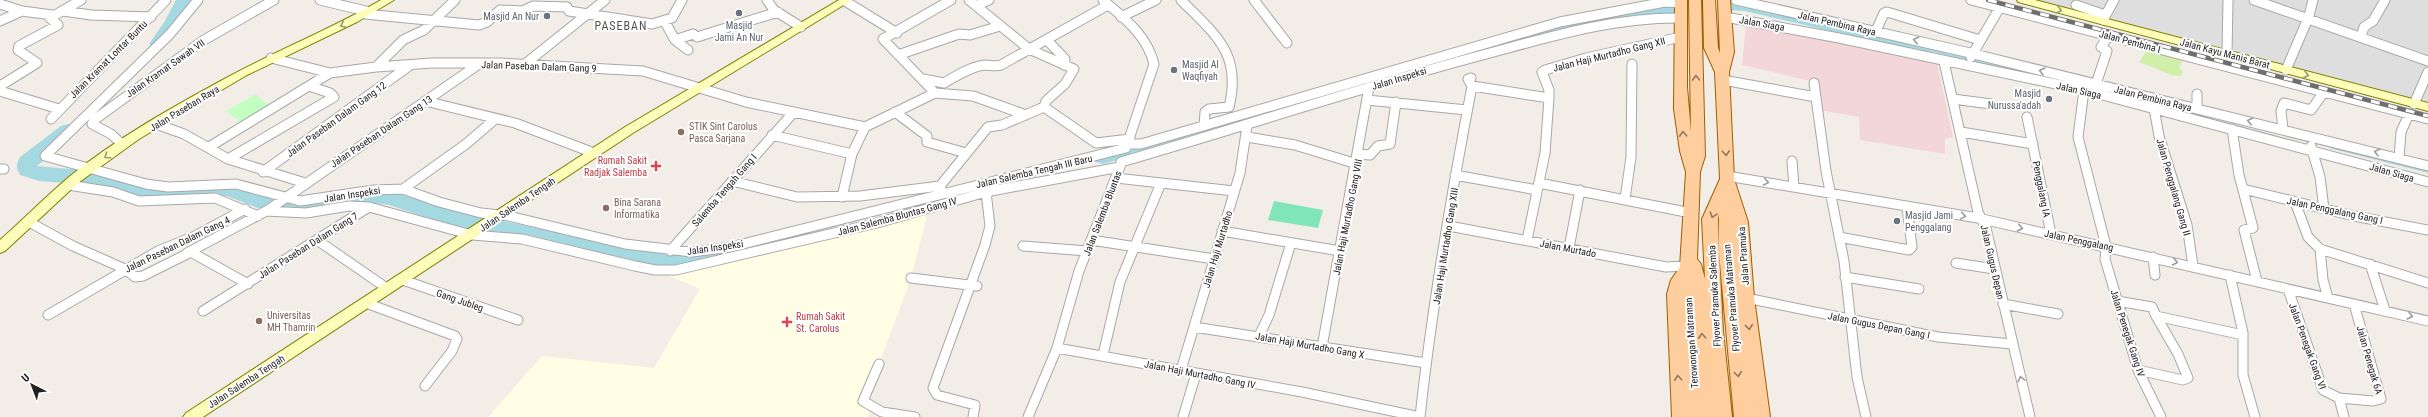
<svg xmlns="http://www.w3.org/2000/svg" width="2428" height="417" viewBox="0 0 2428 417" font-family="'Roboto Condensed',sans-serif">
	<style>
		.residential { fill: #dfdede }
		.commercial { fill: #f3d6d7 }
		.education { fill: #fffde3 }
		.grass { fill: #d1efaa }
		.park { fill: #c3fec3 }
		.pitch { fill: #80e6b7 }
		.lines { fill: none; stroke-linecap: round; stroke-linejoin: round }
		.stream { stroke: #a5d9e2; stroke-width: 3.5 }
		.river { fill: #a5d9e2; fill-rule: evenodd }
		.street-casing { stroke: #a8a8a8; stroke-width: 11 }
		.secondary-casing { stroke: #7c8000; stroke-width: 2 }
		.primary-casing { stroke: #9e5e00; stroke-width: 2 }
		.street { stroke: #fff; stroke-width: 9 }
		.secondary { fill: #fefcb9; fill-rule: evenodd }
		.primary { fill: #ffce9f; fill-rule: evenodd }
		.rail-casing { stroke: #6f6f6f; stroke-width: 4.5 }
		.rail { stroke: #fff; stroke-width: 3; stroke-dasharray: 9; stroke-linecap: butt }
		.oneway { stroke: #9b9975 }
		.oneway2 { stroke: #9b9b9b }
		.oneway3 { stroke: #907860 }
		.worship-dot { fill: #6b7280; stroke: #fff; stroke-width: 1.5 }
		.education-dot { fill: #8d6e63; stroke: #fff; stroke-width: 1.5 }
		.health-dot { fill: #e0444e; stroke: #fff; stroke-width: 1.5 }
		.labels { text-anchor: middle; stroke-width: 4; stroke-linejoin: round; paint-order: stroke }
		.worship-label { font-size: 10px; fill: #5b616d; stroke: #fff; text-anchor: end }
		.street-label { font-size: 10px; fill: #212121; stroke: #fff }
		.education-label { font-size: 10px; fill: #785e54; stroke: #fff; text-anchor: start }
		.health-label { font-size: 10px; fill: #be3a42; stroke: #fff; text-anchor: end }
		.quarter-label { font-size: 12px; letter-spacing: 1px; fill: #545454; stroke: #fff }
	</style>
	<rect width="100%" height="100%" fill="#f2eee7"/>
	<path class="residential" d="M2025,0h403v105z"/>
	<path class="commercial" d="M1746,25l106,18 85,20 16,74 -8,2v15l-85,-14 -1,-23 -40,-7 -4,-28 -73,-17z"/>
	<path class="education" d="M929,208l-18,70 -32,86 -16,37 8,6 -3,10h-380l54,-61 112,12 46,-79 -45,-19z"/>
	<path class="grass" d="M2150,47l26,7 6,7 -3,7 4,4 -2,4 -10,-1 -32,-13z"/>
	<path class="park" d="M256,94l12,12 -27,16 -15,-11z"/>
	<path class="pitch" d="M1274,201l49,9 -5,18 -50,-8z"/>
	<g class="lines">
		<path class="stream" d="M1924,48l136,32
			M2332,147l96,24"/>
		<path class="river" d="M176,0h18l-11,22 -19,26h-12l-3,-4 16,-23z
			M1735,1h10l179,42 6,1 3,4 -3,4 -6,1 -179,-42 -16,-1 -3,-4 3,-4z
			M1669,4l6,1 3,4 -3,4 -60,5 -146,39 -6,-1 -3,-4 3,-4 151,-40z
			M1274,106l7,2 3,4 -3,4 -178,48 -7,-2 -3,-5 3,-5z
			M68,124l7,2 3,4 -3,4 -38,32 67,6 48,13 77,-3 49,19 25,-1 64,-12 24,3 55,18 190,40 39,6 66,-16 8,3 3,5 -3,5 -74,19 -39,-6 -193,-42 -54,-18 -22,-3 -64,12 -27,1 -49,-19 -75,3 -48,-13 -65,-5 -19,-6c-4,-7 -4,-11 0,-18l41,-31z"/>
		<g class="street-casing">
			<path id="street" d="M198,0l-28,34 -125,122 101,28 22,3 68,-3 64,17 74,-11 29,-1 36,13 42,11 28,3 116,28 67,8 39,-5 395,-99
				M320,0l50,12
				M767,0l7,10 27,17
				M1103,0c21,18 44,35 51,64l-28,84
				M1181,0c35,35 61,54 48,107l-20,2 -4,3 -1,14
				M1254,0l33,43
				M1736,0l230,52 462,114
				M1971,0l457,119
				M2254,0l174,61
				M845,1l52,32
				M0,4l22,7 30,4
				M2076,5l29,10
				M976,6l13,-6
				M63,11l28,4 60,2
				M365,14l114,11 8,-3 13,-12 23,1 10,-5 34,1 2,4 83,13 20,-6 10,-18
				M1121,17l35,-17
				M1725,17l114,21 245,52 344,92
				M2103,20l11,-20
				M0,21l22,-10
				M665,22l10,18 13,10
				M1876,31l8,-18 3,-1 93,28
				M2361,37l3,-10 9,-6 12,-21
				M675,40l18,-6 4,3 81,-25
				M1047,40l18,19 -1,6
				M2227,54l1,-54
				M898,55l61,-21 11,1 30,-9
				M1971,57l29,-50
				M271,58l59,15
				M1944,62l34,150 8,16 44,189
				M525,64l80,-64
				M376,67l27,-27 21,-10 31,-30
				M2286,70l23,-54 4,-16
				M923,79l21,4c12,-7 28,-17 41,-18 6,0 10,2 16,0l107,-60
				M1723,80l93,17
				M1814,83l12,88 18,90 13,116 9,40
				M2096,84l11,-33 -6,-4 8,-12
				M0,86l37,-23 -19,-13 1,-4 39,-21 -8,-7 31,-18
				M1472,86l77,12 -4,55 -18,87
				M2084,90l-6,47 28,109 -1,13 33,111 23,47
				M0,91l59,18
				M935,93l38,3 53,19
				M2197,94v15
				M1549,98v-8l-7,-18 3,-2 41,-12 95,-21
				M1953,99l38,5
				M1367,100l100,10
				M425,101l90,22 79,30
				M2414,104l14,-32
				M1044,107l52,36 34,-4
				M2154,108l5,28 28,89 6,41
				M895,112l32,24v6l39,11
				M2027,117l24,117
				M51,119l115,-119
				M156,124l28,10 44,25 77,24
				M2232,129l7,46 14,53 -9,2 13,51
				M2283,129l-2,-18 3,-8 27,7 13,-18
				M1961,132l72,12
				M772,135l80,19
				M1247,137l48,8 62,19
				M1128,144h13l419,-122 105,-20 16,1
				M123,145l-12,-11 -19,-10 2,-4 110,-80 70,-40
				M2311,146l9,31 4,32
				M209,147l121,-74 46,-6 56,-4h68l143,8 103,31 119,25 70,-34 -52,-54 68,-39
				M1358,154l12,1 8,-9 12,-2 6,-42
				M2399,158l2,-26 8,-18
				M228,159l106,-62 -4,-4 -21,-7
				M1792,161l2,26
				M1121,162c118,-34 235,-73 354,-105 68,-18 135,-40 207,-39
				M0,169h4
				M263,172l146,-106
				M1455,175l82,15
				M1727,176l251,42 450,103
				M1116,178l118,13
				M732,181l65,16 63,-1 80,-10
				M1539,183l152,30
				M68,185l45,7 26,9 76,-3 43,18
				M403,189l63,-45 28,-24
				M2243,189l111,27 74,14
				M942,193l-2,-7 48,-59 14,-2 42,-18 2,-6 19,-17 9,-15 -45,-20 -60,-49
				M842,197l10,-43 13,-27
				M1625,199l6,-42 1,-93
				M2295,202l13,35 12,12 3,31 5,18
				M266,211l40,2 43,-7 20,1 103,28 50,4 113,27 20,4h21l201,-47 109,-31 134,-25
				M29,222l44,24 52,23 10,8 8,-1 48,-24 57,32
				M1449,226l217,41 21,-1
				M1222,231l118,20
				M1839,237l70,13 3,-3 -5,-40
				M317,240l71,49
				M1091,240l123,19
				M1023,246l64,5
				M1569,248l11,-58
				M2320,249l108,34
				M670,251l124,-139
				M187,253l81,-43 211,-146
				M2153,257l2,18
				M1956,263l38,6
				M2370,264l15,46
				M2230,275l13,58v42l12,42
				M1845,277l74,12
				M911,278l66,8
				M403,280l115,40
				M2288,289l35,101 16,8 5,19
				M1746,298l192,39 74,7
				M2117,301l35,6 4,9 87,19
				M366,303l89,33 2,3 -5,12 -27,35
				M2003,304l55,10
				M203,311l166,-104
				M48,315l110,-64 37,-15 50,-27
				M1194,327l232,36
				M1259,336l10,-21 22,-72
				M1322,347l47,-260
				M1057,348l245,44 118,25c12,-111 31,-221 52,-331l-4,-7 3,-1
				M1103,355l17,-73 41,-99
				M879,364l-16,37 19,11 33,5
				M1181,370l59,-197 7,-47
				M2138,370l45,10 5,-2 -10,-24 -22,-38
				M2339,398l34,3 8,-2 -27,-95
				M973,417l2,-12 -38,-10 -4,-7 52,-143 5,-19 -4,-34
				M1028,417l29,-69 22,-77 42,-107
				M1183,417l13,-43"/>
		</g>
		<g class="secondary-casing">
			<path id="secondary" d="M381,0h13l-37,22 -110,53 -108,64 -61,44 -73,68 -5,2v-13c23,-20 45,-43 69,-63 45,-37 97,-66 148,-94 53,-30 111,-52 164,-83z
				M839,0h13l-219,133 -430,284h-20l3,-4 439,-286z
				M2017,0h18l393,103v8l-410,-109z"/>
		</g>
		<g class="primary-casing">
			<path id="primary" d="M1675,0h12v87l4,45 -2,-132h12l4,156 -5,16 -3,87 4,5 4,15 -3,-60 18,-40 -5,-107 -11,-24 -1,-48h12l3,48 2,5 -2,-53h12l4,52 -5,20 5,107 14,43 6,76 16,119h-18l-3,-27 3,27h-18l-15,-165 4,78 9,87h-60l-5,-123 4,-14 9,-13 6,-95 -6,-21 -6,-42zM1719,214v38l-1,-33z"/>
		</g>
		<use href="#street" class="street"/>
		<use href="#secondary" class="secondary"/>
		<use href="#primary" class="primary"/>
		<g class="rail-casing">
			<path id="rail" d="M1988,0l440,116"/>
		</g>
		<use href="#rail" class="rail"/>
	</g>
	<defs><path id="oneway-chevron" d="M-2-3.5L2.5 0L-2 3.5" fill="none" stroke-width="1.6" stroke-linecap="round" stroke-linejoin="round"/></defs>
	<g class="oneway">
		<use href="#oneway-chevron" transform="translate(2059 10) rotate(15)"/>
		<use href="#oneway-chevron" transform="translate(343 25) rotate(156)"/>
		<use href="#oneway-chevron" transform="translate(2306 75) rotate(14)"/>
		<use href="#oneway-chevron" transform="translate(107 156) rotate(145)"/>
	</g>
	<g class="oneway2">
		<use href="#oneway-chevron" transform="translate(1916 40) rotate(-167)"/>
		<use href="#oneway-chevron" transform="translate(2042 71) rotate(-166)"/>
		<use href="#oneway-chevron" transform="translate(2250 121) rotate(-167)"/>
		<use href="#oneway-chevron" transform="translate(2377 152) rotate(-166)"/>
		<use href="#oneway-chevron" transform="translate(1766 182) rotate(10)"/>
		<use href="#oneway-chevron" transform="translate(1963 216) rotate(9)"/>
		<use href="#oneway-chevron" transform="translate(2020 228) rotate(12)"/>
		<use href="#oneway-chevron" transform="translate(2175 262) rotate(13)"/>
		<use href="#oneway-chevron" transform="translate(2410 316) rotate(14)"/>
		<use href="#oneway-chevron" transform="translate(2021 379) rotate(-104)"/>
	</g>
	<g class="oneway3">
		<use href="#oneway-chevron" transform="translate(1696 78) rotate(-91)"/>
		<use href="#oneway-chevron" transform="translate(1683 134) rotate(-93)"/>
		<use href="#oneway-chevron" transform="translate(1726 153) rotate(87)"/>
		<use href="#oneway-chevron" transform="translate(1713 215) rotate(108)"/>
		<use href="#oneway-chevron" transform="translate(1749 327) rotate(84)"/>
		<use href="#oneway-chevron" transform="translate(1702 336) rotate(-93)"/>
		<use href="#oneway-chevron" transform="translate(1738 374) rotate(83)"/>
		<use href="#oneway-chevron" transform="translate(1678 378) rotate(-94)"/>
	</g>
	<g class="worship-dot">
		<circle cx="739" cy="13" r="4"/>
		<circle cx="547" cy="16" r="4"/>
		<circle cx="1174" cy="70" r="4"/>
		<circle cx="2049" cy="99" r="4"/>
		<circle cx="1897" cy="221" r="4"/>
	</g>
	<g class="education-dot">
		<circle cx="681" cy="132" r="4"/>
		<circle cx="606" cy="208" r="4"/>
		<circle cx="259" cy="321" r="4"/>
	</g>
	<g class="health-dot">
		<path d="M654 160h4v4h4v4h-4v4h-4v-4h-4v-4h4z"/>
		<path d="M785 316h4v4h4v4h-4v4h-4v-4h-4v-4h4z"/>
	</g>
	<g class="labels">
		<g class="worship-label">
			<text x="539" y="20">Masjid An Nur</text>
			<text x="739" y="29" text-anchor="middle">Masjid<tspan x="739" dy="12">Jami An Nur</tspan></text>
			<text x="1182" y="68" text-anchor="start">Masjid Al<tspan x="1182" dy="12">Waqfiyah</tspan></text>
			<text x="2041" y="97">Masjid<tspan x="2041" dy="12">Nurussa'adah</tspan></text>
			<text x="1905" y="219" text-anchor="start">Masjid Jami<tspan x="1905" dy="12">Penggalang</tspan></text>
		</g>
		<g class="street-label">
			<text transform="translate(1762 23) rotate(10)" y="4">Jalan Siaga</text>
			<text transform="translate(1837 23) rotate(13)" y="4">Jalan Pembina Raya</text>
			<text transform="translate(2130 41) rotate(15)" y="4">Jalan Pembina I</text>
			<text transform="translate(2225 53) rotate(15)" y="4">Jalan Kayu Manis Barat</text>
			<text transform="translate(1609 54) rotate(-14)" y="4">Jalan Haji Murtadho Gang XII</text>
			<text transform="translate(108 59) rotate(-45)" y="4">Jalan Kramat Lontar Buntu</text>
			<text transform="translate(539 66) rotate(2)" y="4">Jalan Paseban Dalam Gang 9</text>
			<text transform="translate(165 68) rotate(-35)" y="4">Jalan Kramat Sawah VII</text>
			<text transform="translate(1399 78) rotate(-17)" y="4">Jalan Inspeksi</text>
			<text transform="translate(2079 90) rotate(13)" y="4">Jalan Siaga</text>
			<text transform="translate(2153 98) rotate(14)" y="4">Jalan Pembina Raya</text>
			<text transform="translate(184 108) rotate(-31)" y="4">Jalan Paseban Raya</text>
			<text transform="translate(336 119) rotate(-36)" y="4">Jalan Paseban Dalam Gang 12</text>
			<text transform="translate(381 131) rotate(-34)" y="4">Jalan Paseban Dalam Gang 13</text>
			<text transform="translate(1034 171) rotate(-13)" y="4">Jalan Salemba Tengah III Baru</text>
			<text transform="translate(2392 172) rotate(16)" y="4">Jalan Siaga</text>
			<text transform="translate(2174 187) rotate(74)" y="4">Jalan Penggalang Gang II</text>
			<text transform="translate(2042 189) rotate(79)" y="4">Penggalang IA</text>
			<text transform="translate(724 190) rotate(-49)" y="4">Salemba Tengah Gang I</text>
			<text transform="translate(352 194) rotate(-9)" y="4">Jalan Inspeksi</text>
			<text transform="translate(517 204) rotate(-34)" y="4">Jalan Salemba Tengah</text>
			<text transform="translate(2335 210) rotate(12)" y="4">Jalan Penggalang Gang I</text>
			<text transform="translate(1102 213) rotate(-69)" y="4">Jalan Salemba Bluntas</text>
			<text transform="translate(897 216) rotate(-15)" y="4">Jalan Salemba Bluntas Gang IV</text>
			<text transform="translate(1347 217) rotate(-79)" y="4">Jalan Haji Murtadho Gang VIII</text>
			<text transform="translate(2079 240) rotate(12)" y="4">Jalan Penggalang</text>
			<text transform="translate(177 244) rotate(-26)" y="4">Jalan Paseban Dalam Gang 4</text>
			<text transform="translate(308 245) rotate(-32)" y="4">Jalan Paseban Dalam Gang 7</text>
			<text transform="translate(1445 246) rotate(-81)" y="4">Jalan Haji Murtadho Gang XIII</text>
			<text transform="translate(715 247) rotate(-8)" y="4">Jalan Inspeksi</text>
			<text transform="translate(1568 248) rotate(11)" y="4">Jalan Murtado</text>
			<text transform="translate(1217 249) rotate(-73)" y="4">Jalan Haji Murtadho</text>
			<text transform="translate(1743 256) rotate(-94)" y="4">Jalan Pramuka</text>
			<text transform="translate(1993 262) rotate(77)" y="4">Jalan Gugus Depan</text>
			<text transform="translate(1714 296) rotate(-93)" y="4">Flyover Pramuka Salemba</text>
			<text transform="translate(1731 298) rotate(-95)" y="4">Flyover Pramuka Matraman</text>
			<text transform="translate(460 300) rotate(19)" y="4">Gang Jubleg</text>
			<text transform="translate(1879 325) rotate(11)" y="4">Jalan Gugus Depan Gang I</text>
			<text transform="translate(2128 333) rotate(72)" y="4">Jalan Penegak Gang IV</text>
			<text transform="translate(1691 343) rotate(-94)" y="4">Terowongan Matraman</text>
			<text transform="translate(1310 345) rotate(10)" y="4">Jalan Haji Murtadho Gang X</text>
			<text transform="translate(2308 346) rotate(70)" y="4">Jalan Penegak Gang VI</text>
			<text transform="translate(2370 360) rotate(74)" y="4">Jalan Penegak 6A</text>
			<text transform="translate(1200 374) rotate(11)" y="4">Jalan Haji Murtadho Gang IV</text>
			<text transform="translate(246 381) rotate(-33)" y="4">Jalan Salemba Tengah</text>
		</g>
		<g class="education-label">
			<text x="689" y="130">STIK Sint Carolus<tspan x="689" dy="12">Pasca Sarjana</tspan></text>
			<text x="614" y="206">Bina Sarana<tspan x="614" dy="12">Informatika</tspan></text>
			<text x="267" y="319">Universitas<tspan x="267" dy="12">MH Thamrin</tspan></text>
		</g>
		<g class="health-label">
			<text x="647" y="164">Rumah Sakit<tspan x="647" dy="12">Radjak Salemba</tspan></text>
			<text x="796" y="320" text-anchor="start">Rumah Sakit<tspan x="796" dy="12">St. Carolus</tspan></text>
		</g>
		<g class="quarter-label">
			<text x="621" y="30">PASEBAN</text>
		</g>
	</g>
	<g transform="translate(32 385) rotate(318)" stroke="#ffffff" stroke-width="3" paint-order="stroke">
	<path d="M0-3L7 15L0 10L-7 15Z" fill="#212121"/>
	<text y="-6" font-size="11" font-weight="bold" text-anchor="middle" fill="#212121">U</text>
	</g>
</svg>
